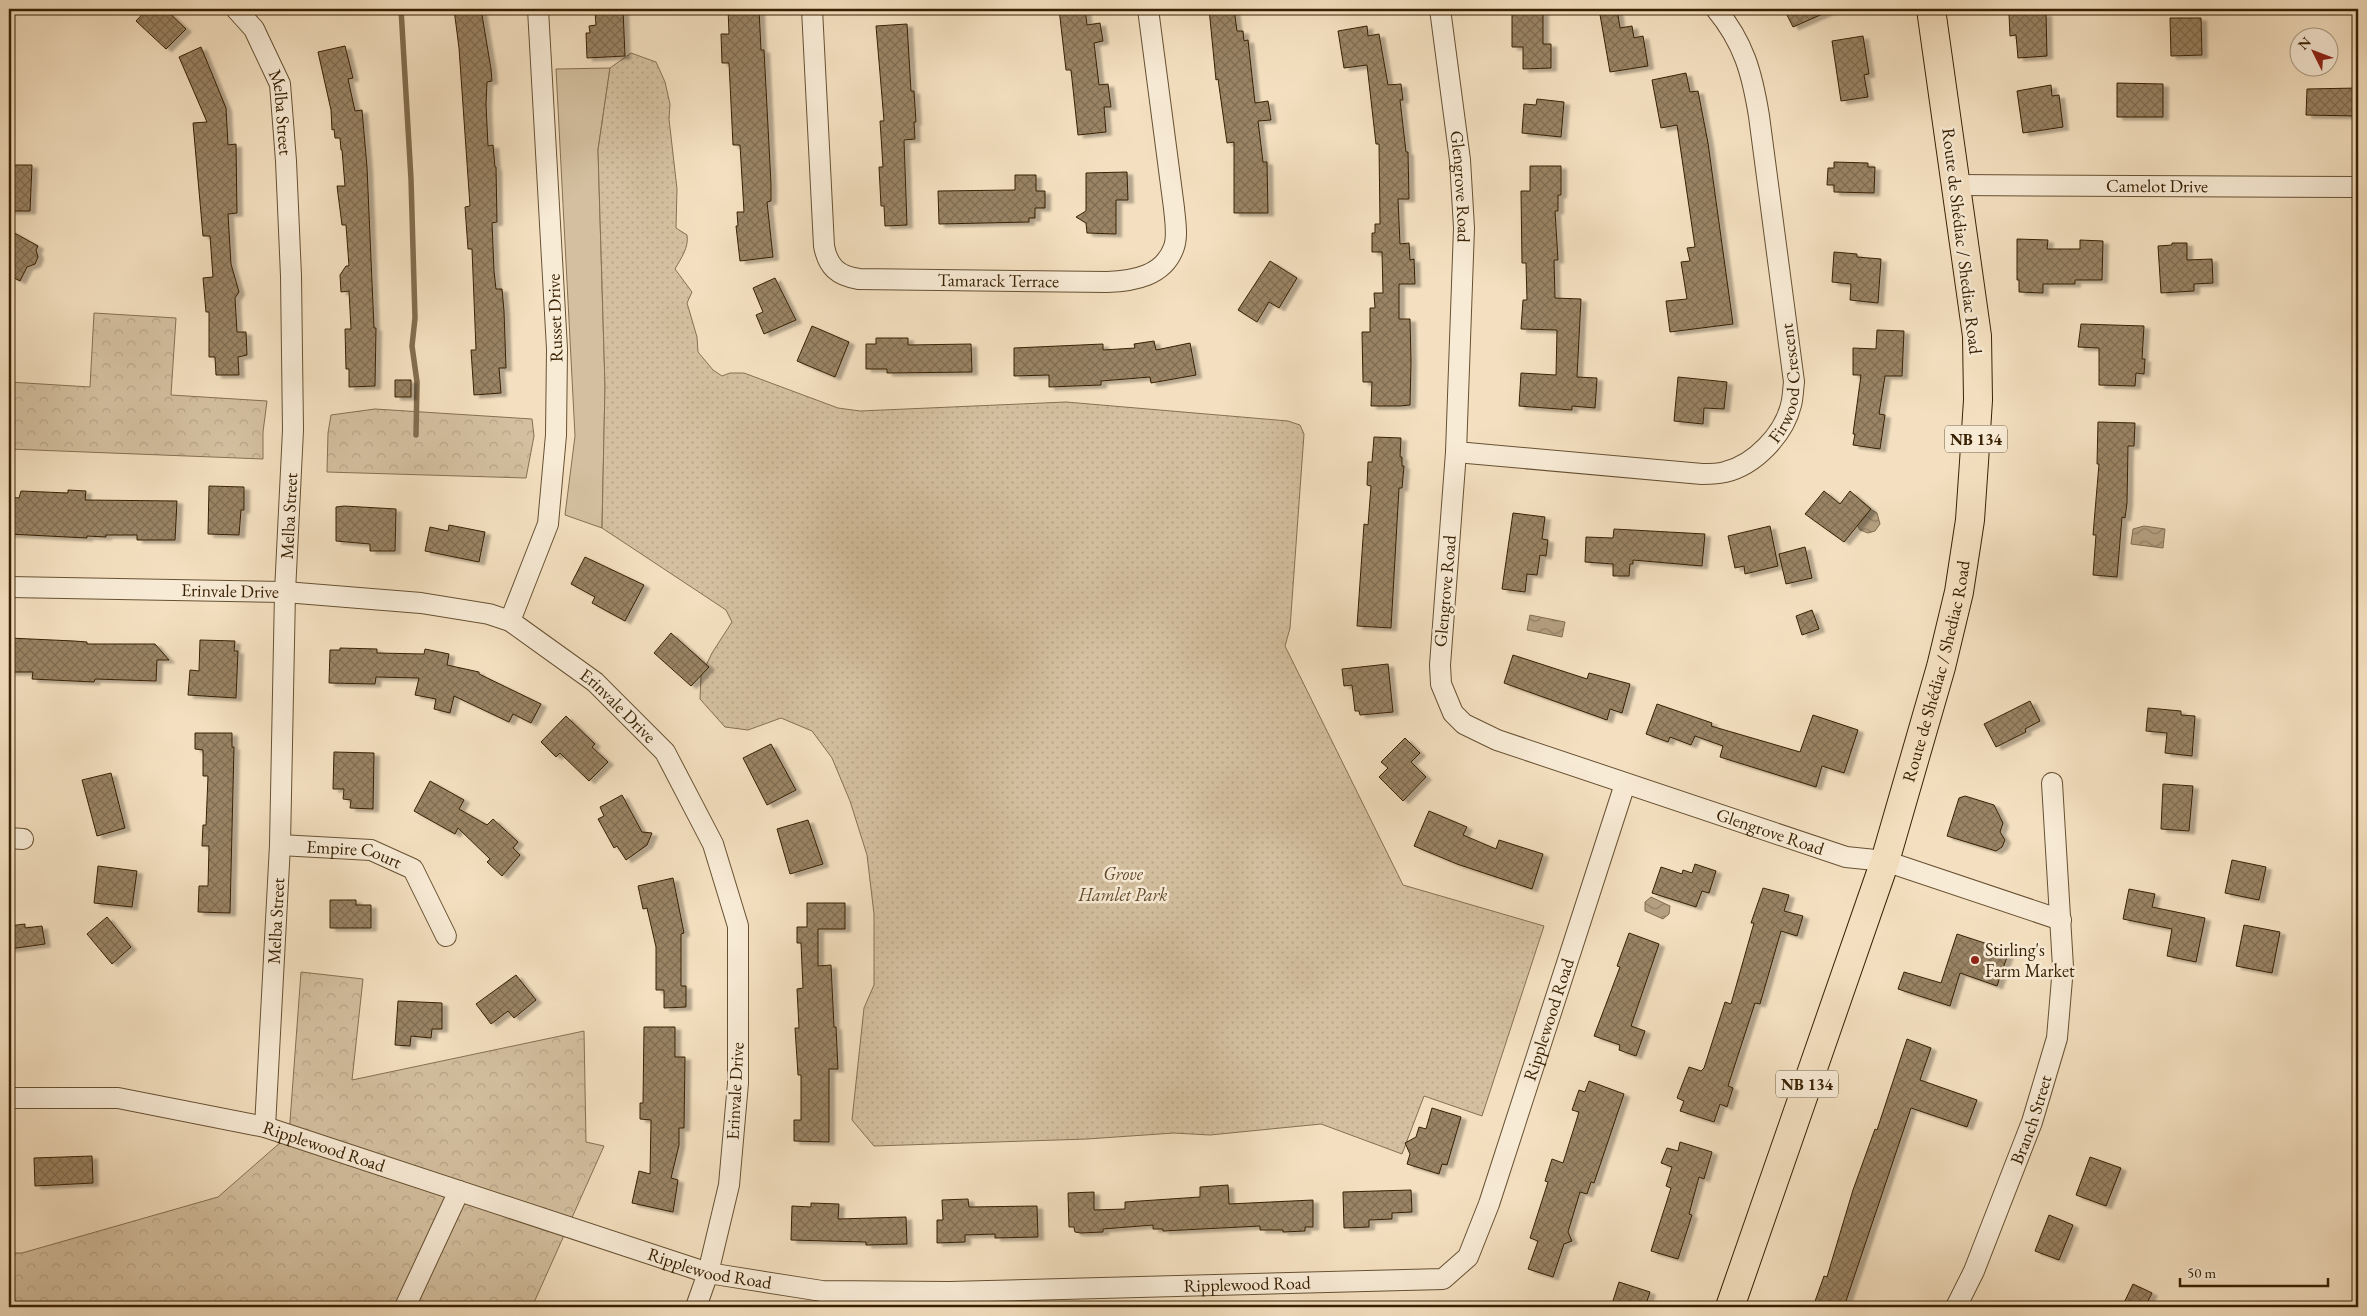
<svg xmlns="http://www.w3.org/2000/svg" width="2367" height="1316" viewBox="0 0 2367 1316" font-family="'EB Garamond',serif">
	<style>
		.grass { fill: #d4c0a0; stroke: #867052 }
		.forest { fill: url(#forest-crowns); stroke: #867052 }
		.park { fill: url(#park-dots); stroke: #867052 }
		.water { fill: url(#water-waves); stroke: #826d4e }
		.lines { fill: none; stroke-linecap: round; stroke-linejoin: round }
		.stream { stroke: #826d4e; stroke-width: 5.5 }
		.building { fill: url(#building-cross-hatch); stroke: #382103; filter: url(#shadow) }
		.minor-casing { stroke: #675132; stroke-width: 22 }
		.primary-casing { stroke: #382103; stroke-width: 30 }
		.minor { stroke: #f8ebd6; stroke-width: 20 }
		.primary { stroke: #f4e0c0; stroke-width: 28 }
		.poi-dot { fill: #8f2418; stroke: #f8ebd6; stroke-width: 2 }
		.labels { text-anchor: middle; stroke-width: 5; stroke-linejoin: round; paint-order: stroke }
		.shield { fill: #f8ebd6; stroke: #725e42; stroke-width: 1 }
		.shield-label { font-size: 16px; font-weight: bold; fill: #382103 }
		.street-label { font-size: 18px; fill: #382103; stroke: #f8ebd6 }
		.park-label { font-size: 18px; font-style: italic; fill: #5f492a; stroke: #f8ebd6 }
		.poi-label { font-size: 18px; fill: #382103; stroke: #f8ebd6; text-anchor: start }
	</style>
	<defs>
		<pattern id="forest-crowns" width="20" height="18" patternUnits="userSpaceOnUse" patternTransform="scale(1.25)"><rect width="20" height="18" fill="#d4c0a0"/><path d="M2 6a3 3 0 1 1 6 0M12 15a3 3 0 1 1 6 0" fill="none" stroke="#b7a588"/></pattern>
		<pattern id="park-dots" width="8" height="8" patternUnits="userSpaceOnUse" patternTransform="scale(1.25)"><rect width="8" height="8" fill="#d4c0a0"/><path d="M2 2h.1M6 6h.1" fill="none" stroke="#b7a588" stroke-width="1.8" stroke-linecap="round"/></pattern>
		<pattern id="water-waves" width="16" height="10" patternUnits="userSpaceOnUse" patternTransform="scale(1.25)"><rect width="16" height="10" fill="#b49f80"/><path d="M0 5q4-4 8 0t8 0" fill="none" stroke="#938167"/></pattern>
		<pattern id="building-cross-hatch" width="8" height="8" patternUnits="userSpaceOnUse" patternTransform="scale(1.25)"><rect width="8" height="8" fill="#9a8465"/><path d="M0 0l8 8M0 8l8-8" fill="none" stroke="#7f6c51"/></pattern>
		<filter id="shadow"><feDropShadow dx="5.5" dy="3" stdDeviation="1" flood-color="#0004"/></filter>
	</defs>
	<rect width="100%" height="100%" fill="#f4e0c0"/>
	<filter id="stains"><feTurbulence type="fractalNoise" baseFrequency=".004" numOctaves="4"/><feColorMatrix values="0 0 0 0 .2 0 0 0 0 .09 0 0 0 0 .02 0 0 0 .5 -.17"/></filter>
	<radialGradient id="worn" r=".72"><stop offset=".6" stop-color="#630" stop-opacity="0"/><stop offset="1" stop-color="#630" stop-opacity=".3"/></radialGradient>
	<path class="grass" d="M610,68l-12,82 7,236 -3,142 -37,-13 10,-79 -19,-367z"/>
	<path class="forest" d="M94,313l82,5 -5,77 96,6 -4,31v27l-254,-10v-67l81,5z
		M375,409l157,10 2,17 -8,42 -199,-6 1,-39 3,-18z
		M301,972l62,7 -11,101 232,-49 2,111 18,4 -72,161h-523v-54h13l196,-56 71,-62z"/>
	<path class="park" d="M631,53l25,9 9,20 5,22 -1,15 8,70 -1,39 11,7c2,13 -6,23 -12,34l17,23 -5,11 10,34 1,15 15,18 9,6 8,-3h14l94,35 22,3 206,-9 222,19 12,4 4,9 -14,194 -5,18 118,239 141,41 -62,190 -58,-20 -22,58 -81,-30 -111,11 -36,-2 -87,6 -213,7 -22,-26 12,-112 10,-23v-71l-7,-59 -17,-54 -18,-43 -20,-27 -31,-13 -33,12 -23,-3 -25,-28 1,-23 11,-23 20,-31 -6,-12 -124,-82 3,-142 -7,-236 12,-82z"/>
	<path class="water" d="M1870,509l7,4 3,11 -5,7 -7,2 -8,-3 -4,-7z
		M2144,526l21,3 -2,19 -32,-4 2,-15z
		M1530,615l35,7 -3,15 -35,-7z
		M1651,897l19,9 -1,8 -6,5 -18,-8v-9z"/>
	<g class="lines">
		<path class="stream" d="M401,9l10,170 4,139 -3,28 5,36 -1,53"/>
	</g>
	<path class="building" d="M147,9h18l21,20 -20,20 -30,-28z
		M454,9h27l10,60 1,12 -5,1 -1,22 2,42 5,-1 2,22h1l1,55 -5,1 2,48 2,18h6l2,22 2,57h-7l2,25 -27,2 -3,-45h5l-4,-101h-4l-3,-42 5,-1 -11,-158z
		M623,9l2,47 -38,2 -1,-25h4l-1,-7 7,-1 -1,-14z
		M728,9h31l2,41h3l7,134v17l-4,1 6,55 -33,4 -4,-35h2l-1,-14h7l-4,-67h-7l-4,-82h-7l-1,-29h8z
		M1059,9h26l2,16 13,-2 3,18 -9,2 5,42 9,-1 3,23h-7l2,25 -28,3 -7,-65h-5z
		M1209,9h25l3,22h6l1,10 4,-1 7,63 13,-2 3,19 -13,1 5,41h4l1,51h-34v-71l-7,1 -9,-64 -2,1z
		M1512,9h31v35h8v24l-28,1v-22h-11z
		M1599,9h18l3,19 12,-2 2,12 9,-2 5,30 -38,6z
		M1784,9h50l-41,18z
		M2033,12v2l13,-1 1,43 -29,2 -2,-23 -6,1 -1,-22z
		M2170,18h31l1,37 -31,1z
		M907,24l4,67h3l2,31h-2l1,17 -11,1 3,85 -22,1 -1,-20h-3l-2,-39h4l-3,-46h4l-8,-95z
		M1367,26l1,10 11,-2 9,51 13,-1 2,16h-3l6,52h2l1,47h-11l2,45 9,-1 1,17 4,-1 1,25h-16v35h11l1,43 -1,43 -10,1h-29l1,-24h-9l-1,-50h8v-24h5l-1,-15h9l-1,-41h-10v-19h3v-9h5l-1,-80h-3l-9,-79 -23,3 -6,-37z
		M1863,36l6,38 -5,1 4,22 -27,4 -9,-60z
		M345,46l8,32 -5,1 7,32 7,-1 5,57 7,161h2l-1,58 -26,1v-18h-3l-1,-40h6l-2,-38 -8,1 -1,-17 6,-9h3l-3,-41h-4l-5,-39h8l-3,-36h-1l-1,-12h-5l-1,-9 -2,1 -1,-20 -13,-58z
		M201,47l25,61 2,37 8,-1 1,69 -9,1 3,50 8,28 -4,6 2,34h9l1,23 -9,2 1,18h-23l-1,-18h-6v-45h-3l-3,-34 10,-1 -3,-41h-7l-10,-113 14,-1 -28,-65z
		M1686,73l4,19 8,-1 10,52 25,181 -63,8 -4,-31 21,-2 -6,-37 9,-1 -3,-13 8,-1 -18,-122 -16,3 -9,-48z
		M2117,83l46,1v33h-46z
		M2051,85l1,11 7,-1 4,32 -40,6 -6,-42z
		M2358,88v28l-52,-1 1,-26z
		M1537,99l27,3 -3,35 -39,-4 2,-29 12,1z
		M1834,162l34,1v4h7l-1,26 -40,-1v-7h-7l1,-17h6z
		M9,165h23l-2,46h-21z
		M1530,166h31v29h-3v16h-3l3,49h-4l1,38 26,1 -4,78 20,1 -2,30 -23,-2v4l-53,-4 2,-33 35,2 1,-45 -36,-1 2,-29h4l-1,-37h-4l-1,-72h9z
		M1127,172l1,28h-12v34l-29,-1 -1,-10 -10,-6 10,-6v-38z
		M1015,175h21v16h9v17h-10v10h-6v4l-90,2 -1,-33 77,-1z
		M9,230l29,16 -2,4 2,7 -3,7 -8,3 -7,14 -11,-6z
		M2017,239l31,1 -1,9h33v-9l23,1 -1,39h-27v4h-32v9l-24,-1v-12h-2z
		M2172,243h15v17l25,-1 1,24 -19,1v7l-33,2 -3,-47 14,-1z
		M1834,252l23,2v3l24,2 -3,44 -28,-3 1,-16 -19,-2z
		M1270,261l27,17 -18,30 -10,-6 -12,20 -19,-12z
		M775,278l21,42 -32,14 -8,-19 7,-3 -10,-24z
		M2081,324l63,2 -2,33h3l-1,15 -8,-1 -1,13 -36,-1v-37l-21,-1z
		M812,326l37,16 -14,35 -38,-16z
		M1877,330l27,1 -2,45h-17l-6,38 6,1 -5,34 -27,-4 2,-11h-2l8,-59h-8v-27l23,1z
		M876,338h32v7l63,-1 1,28 -85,1v-4h-21v-25h10z
		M1154,341l2,9 34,-7 6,32 -45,8 -1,-6 -49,4v4l-52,2v-12l-35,1v-28l89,-4v6l32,-2 -1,-4z
		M1678,377l49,5 -3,27 -20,-1 -1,16 -29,-3z
		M395,380h16v17h-16z
		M2098,422l37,1 -1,23h-6l-1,57 -2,15 -3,-1 -5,60 -24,-2 3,-40h-3l6,-71h-2z
		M1374,437l27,1 -1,19h2v9h2l-2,22h-3l-8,140 -34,-2 7,-102 4,1 3,-39 -4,-1 1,-23h4z
		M209,486l35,1v23h-3l-2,25 -31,-1z
		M68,490l18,1 -1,9 92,1 -2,39h-38v-5h-31v2l-19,-1v2l-78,-4v-37l10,1 2,-7 47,2z
		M1824,491l16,13 10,-13 21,18 -27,33 -39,-28z
		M344,506l52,3 -1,42h-25v-7l-34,-3v-34z
		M1513,513l32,4 -3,22 6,1 -2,16 -6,-1 -3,20 -10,-1 -2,18 -23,-3z
		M449,525l36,7 -6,30 -54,-11 5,-24 18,4z
		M1770,526l8,40 -33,8 -1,-8 -9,2 -7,-32z
		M1614,529l91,5 -3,32 -69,-6v4h-3l-1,12h-16v-12l-28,-2 1,-25 27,1z
		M1805,547l7,31 -26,6 -7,-30z
		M585,557l59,28 -19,36 -33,-18 3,-6 -24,-13z
		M1812,610l7,19 -17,6 -6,-19z
		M671,633l38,34 -18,19 -37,-33z
		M9,638l65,3 13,1v2h68l14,16h-12l-1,21 -61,-2 -1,3 -62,-3 1,-7h-24z
		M200,640l35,1 -1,10h4l-2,47 -48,-3 2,-25 9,1z
		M340,648l37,1v4l47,1 1,-5 24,5 -2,11 32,7v2l62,30 -10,19 -18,-9 -4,8 -55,-26 -4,17 -16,-4 2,-10 -21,-4 4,-17 -43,-1 -1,7 -46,-1 1,-33h10z
		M1513,655l74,24 2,-6 41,11 -8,29 -12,-4 -3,11 -103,-37z
		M1388,664l5,48 -33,3 -1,-4h-4l-3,-26 -8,1 -2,-17z
		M2030,701l10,20 -15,8 1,3 -30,15 -12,-23z
		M1657,704l55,19 -1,3 89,26 13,-37 45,15 -14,43 -22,-7 -6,21 -96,-30 3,-11 -28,-10 -4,9 -21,-8 -2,5 -22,-8z
		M2148,708l33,3v4l14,1 -3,40 -27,-3 2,-20 -21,-2z
		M566,716l29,28 -3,3 16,15 -19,19 -29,-28 -4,4 -15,-15z
		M195,733h37v14h2l-4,166 -32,-1 1,-26h9l1,-40h-7l1,-21h3l2,-49h-5v-26l-8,-1z
		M1405,738l15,15 -9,9 15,15 -23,24 -24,-24 9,-9 -7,-6z
		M771,744l25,46 -29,15 -24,-47z
		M334,752l40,1 -1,56 -23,-1 1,-8 -8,-1 1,-10h-11z
		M111,773l14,55 -28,8 -15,-56z
		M430,781l34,19 -5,9 28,16 6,-6 25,23 -5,6 7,7 -18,21 -15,-14 3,-3 -32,-31 -3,6 -41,-23z
		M2163,784l30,2 -4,45 -28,-2z
		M622,795l20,37 10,1 -5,12 -21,15 -9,-14 -3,2 -16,-29 6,-3 -4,-9z
		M1965,796l29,9 9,18 -3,9 5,8 -3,7 -6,4 -49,-15 12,-38z
		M1429,811l38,16 -4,8 33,14 3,-9 44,14 -11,35 -75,-25 -43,-18z
		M808,820l15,44 -33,10 -13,-45z
		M2232,860l34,7 -7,33 -34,-7z
		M1695,864l21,7 -7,22 -7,-2 -6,16 -44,-14 9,-26 21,7 1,-4 9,3z
		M98,866l39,5 -5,36 -38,-4z
		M673,878l11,55 -3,1v52h5v21l-22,1v-18h-8v-43l-9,-39 -4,1 -5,-23z
		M1763,888l26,7 -5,16 19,5 -6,20 -16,-5 -21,73 -5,-1 -27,83 5,2 -6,19 -7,-3 -6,18 -34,-11 4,-10 -7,-3 12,-31 12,4 3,-3 21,-66 6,2 23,-81h-3z
		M2129,889l26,5 -3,13 53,11 -9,44 -29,-6 5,-27 -49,-10z
		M330,900h26v5h15v23h-41z
		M807,903h38v26h-27v37l13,-1 3,62h2l2,42h-9v73l-35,-1v-21h7v-45h-3l-3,-47h4l-2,-39 6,-1 -2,-45h-4v-16h10z
		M107,917l24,30 -19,17 -25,-30z
		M25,924v4l17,-2 3,18 -36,5v-23z
		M2244,925l36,7 -8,41 -36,-7z
		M1629,933l30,11 -28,82 14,5 -9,25 -17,-6 1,-5 -26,-9 26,-69 -3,-1z
		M1957,934l52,17 -12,35 -37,-13 -10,33 -52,-17 6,-17 37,11z
		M516,975l20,25 -22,18 -6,-7 -17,13 -15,-20z
		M398,1001l44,2v26h-10l-1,9 -20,-2 -1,10 -15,-1z
		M644,1027h31v30h10l-1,71h-5v17l-8,33 7,2 -5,32 -41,-9 7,-32 11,3 1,-54 -11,-1v-16h3z
		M1907,1039l24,9 -11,32 57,20 -10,27 -56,-19 -67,199h-31l11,-31 3,1 26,-87 22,-61 2,1z
		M1589,1081l35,13 -30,89 -3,-1 -4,12 -7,-2 -12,40 4,9 -8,3 -11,33 -25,-8 10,-28 -8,-3 18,-56 -3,-1 7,-22 11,4 16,-51 -7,-2 7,-20 6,2z
		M1432,1108l29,9 -14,48 -5,-1 -3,10 -32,-10 3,-10 -5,-11 11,-6 3,-10 7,2z
		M1680,1142l32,10 -8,27 -5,-2 -10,37 3,1 -14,44 -27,-8 20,-63 -5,-2 6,-19 -11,-4 6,-15 11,3z
		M92,1156l1,27 -58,3 -1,-28z
		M2090,1157l31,11 -15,38 -30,-11z
		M1228,1185l1,19 84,-4v27h-8v4l-22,1v-2h-23v-4l-97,5v-2h-10v-4l-50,4v3l-22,1 -6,-1 -1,-5h-5l-1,-34 26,-1v18l31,-1v-7l75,-5v-10z
		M1411,1190l1,22 -20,1v6l-23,1v7l-25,1 -1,-36z
		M968,1199l1,8 68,-1 1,31 -43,1v-4l-30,1v7l-28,1v-23h6l-1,-20z
		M811,1203l28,1 -1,15 68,-2 1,27 -41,1v-3l-75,-2 1,-34 19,1z
		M2049,1215l24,10 -14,35 -24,-9z
		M1619,1282l31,10 -5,15h-34z
		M2133,1284l19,9 -7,14h-23z"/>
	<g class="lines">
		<g class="minor-casing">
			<g id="minor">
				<path id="s1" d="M236,9l18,20 26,55 6,77 5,115 2,154 -8,162 -5,253 -15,282"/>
				<path id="s2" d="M812,9l12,237c4,21 14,30 35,33l248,3c27,-1 57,-6 67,-35 4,-12 1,-27 0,-39l-26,-199"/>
				<path id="s3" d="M1440,9l20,151 4,68 -8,224 -16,213 1,19 12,29 11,11 33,16 349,117 39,4 176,59"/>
				<path id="s4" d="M1956,185l402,2"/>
				<path id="s5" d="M1456,452l246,22c8,0 16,0 23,-2 30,-7 59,-38 66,-67 2,-7 2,-16 3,-23l-35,-266c-7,-43 -15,-73 -43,-107"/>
				<path id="s6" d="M9,587l276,5 136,11 68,11 21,7 85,61 70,70 48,92 25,82v157l-9,102 -21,88 -12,34"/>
				<path d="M510,621l38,-97 8,-89 1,-86 -19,-340"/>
				<path d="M9,838l14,1"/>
				<path id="s7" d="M280,845l91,5 42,19 33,67"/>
				<path id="s8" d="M9,1098h109l147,29 443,146 114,18 127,1 494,-13 25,-22 21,-53 136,-420"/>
				<path d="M405,1307l54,-116"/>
				<path id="s9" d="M1956,1307l18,-36 58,-149 25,-84 6,-71 -11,-184"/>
			</g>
		</g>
		<g class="primary-casing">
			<g id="primary">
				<path id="s10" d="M1730,1307l155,-446 56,-194 18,-75 11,-72 4,-58 4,-62 -1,-64 -46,-327"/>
			</g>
		</g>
		<use href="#minor" class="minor"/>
		<use href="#primary" class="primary"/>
	</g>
	<circle class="poi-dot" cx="1975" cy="960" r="5"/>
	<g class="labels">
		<g class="shield">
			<rect x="1945" y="425.5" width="62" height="27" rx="4"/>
			<rect x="1776" y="1070.5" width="62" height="27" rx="4"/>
		</g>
		<g class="shield-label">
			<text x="1976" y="445">NB 134</text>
			<text x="1807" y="1090">NB 134</text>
		</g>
		<g class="street-label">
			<text dy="6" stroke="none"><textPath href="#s1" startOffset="116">Melba Street</textPath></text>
			<text dy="6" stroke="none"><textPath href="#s4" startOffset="201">Camelot Drive</textPath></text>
			<text dy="6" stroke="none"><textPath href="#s3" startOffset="179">Glengrove Road</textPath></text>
			<text transform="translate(1962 241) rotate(83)" y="6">Route de Shédiac / Shediac Road</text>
			<text dy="6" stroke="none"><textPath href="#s2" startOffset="429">Tamarack Terrace</textPath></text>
			<text transform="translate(555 318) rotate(-92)" y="6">Russet Drive</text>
			<text dy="6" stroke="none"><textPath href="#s5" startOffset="389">Firwood Crescent</textPath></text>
			<text transform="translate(289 516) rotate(-87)" y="6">Melba Street</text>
			<text dy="6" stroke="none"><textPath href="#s6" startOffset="221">Erinvale Drive</textPath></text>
			<text transform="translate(1445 591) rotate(-85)" y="6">Glengrove Road</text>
			<text dy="6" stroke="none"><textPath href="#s10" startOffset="669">Route de Shédiac / Shediac Road</textPath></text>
			<text dy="6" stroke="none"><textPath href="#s6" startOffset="641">Erinvale Drive</textPath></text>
			<text dy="6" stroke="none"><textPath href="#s3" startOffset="1049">Glengrove Road</textPath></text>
			<text dy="6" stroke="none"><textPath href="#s7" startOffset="75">Empire Court</textPath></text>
			<text transform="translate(276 921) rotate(-87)" y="6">Melba Street</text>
			<text dy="6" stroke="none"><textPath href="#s8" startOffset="1746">Ripplewood Road</textPath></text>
			<text transform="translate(735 1091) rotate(-87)" y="6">Erinvale Drive</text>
			<text dy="6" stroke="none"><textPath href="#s9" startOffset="202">Branch Street</textPath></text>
			<text dy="6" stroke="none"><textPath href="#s8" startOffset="321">Ripplewood Road</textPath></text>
			<text dy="6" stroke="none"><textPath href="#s8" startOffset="726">Ripplewood Road</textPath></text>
			<text dy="6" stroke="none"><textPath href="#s8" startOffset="1266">Ripplewood Road</textPath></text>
		</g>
		<g class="park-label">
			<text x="1123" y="880">Grove<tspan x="1123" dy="21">Hamlet Park</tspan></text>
		</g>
		<g class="poi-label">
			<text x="1985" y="956">Stirling's<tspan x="1985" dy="21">Farm Market</tspan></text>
		</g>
	</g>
	<rect width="2367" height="1316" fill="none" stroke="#f4e0c0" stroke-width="30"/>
	<rect x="10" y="10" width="2347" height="1296" fill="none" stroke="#382103" stroke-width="2.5"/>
	<rect x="15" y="15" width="2337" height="1286" fill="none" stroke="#382103"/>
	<g transform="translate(2314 52) rotate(312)"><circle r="24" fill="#f8ebd6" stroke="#ab9a82"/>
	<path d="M0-4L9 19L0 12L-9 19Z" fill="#8f2418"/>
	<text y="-8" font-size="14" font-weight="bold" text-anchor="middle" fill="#382103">N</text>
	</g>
	<path d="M2180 1278v8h148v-8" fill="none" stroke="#382103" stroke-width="2.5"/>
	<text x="2187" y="1278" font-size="15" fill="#382103" stroke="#f8ebd6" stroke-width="4" paint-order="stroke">50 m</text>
	<rect width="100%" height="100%" filter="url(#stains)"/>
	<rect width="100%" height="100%" fill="url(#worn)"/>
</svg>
